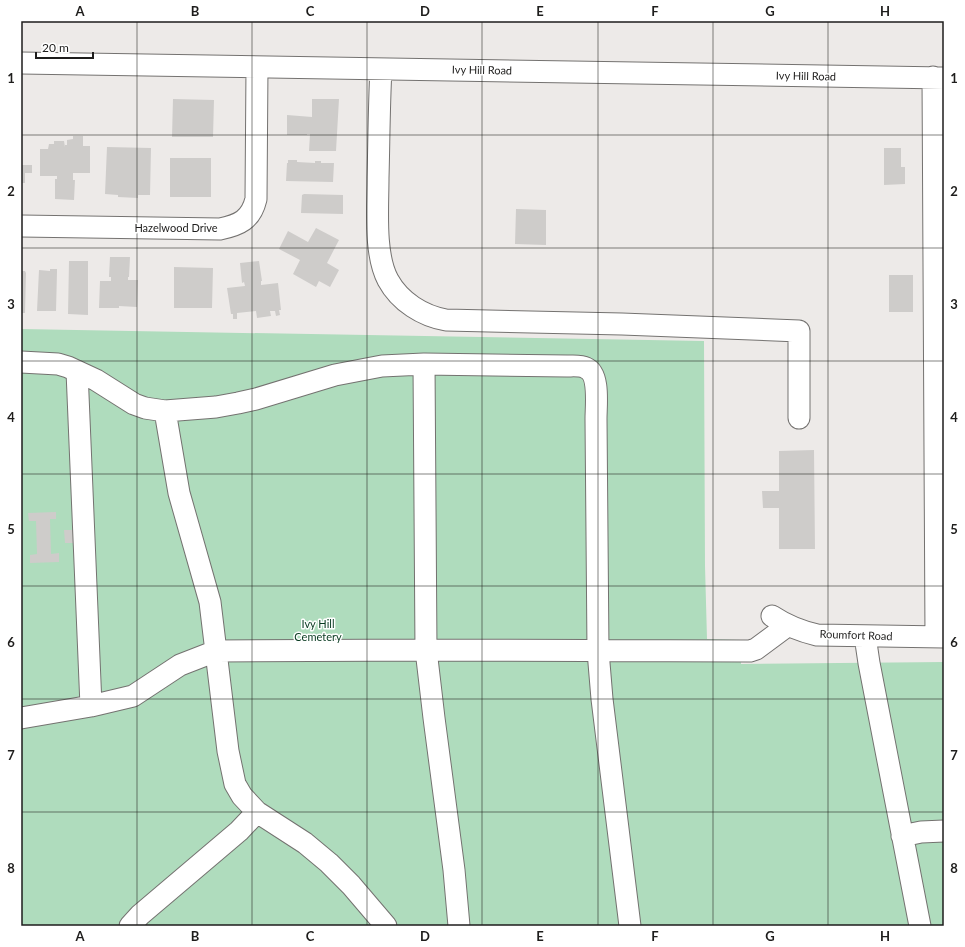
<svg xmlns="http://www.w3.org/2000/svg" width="965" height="947" viewBox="0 0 965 947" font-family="Lato,sans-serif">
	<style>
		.green { fill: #afdcbd }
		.building { fill: #ceccca }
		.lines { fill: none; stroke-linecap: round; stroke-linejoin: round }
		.minor-casing { stroke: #747270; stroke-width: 23 }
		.minor { stroke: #fff; stroke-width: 21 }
		.grid { fill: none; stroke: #1e1d1c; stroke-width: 1; stroke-opacity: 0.55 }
		.labels { text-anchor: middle; stroke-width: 3; stroke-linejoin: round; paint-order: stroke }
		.street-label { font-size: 11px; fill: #1e1d1c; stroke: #fff }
		.park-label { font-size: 11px; fill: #07391f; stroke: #fff }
		.neatline { fill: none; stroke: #1e1d1c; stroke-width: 1.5 }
		.grid-label { font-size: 13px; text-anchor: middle; font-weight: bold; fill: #1e1d1c }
	</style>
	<rect width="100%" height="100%" fill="#edeae8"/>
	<path class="green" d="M21,329l683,12 1,225 2,73 33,1 1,24 203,-2v264h-923z"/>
	<path class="building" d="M173,99l41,1 -1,37h-41z
		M312,99h27l-3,52h-27l1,-17h-3v1h-20v-20l25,2z
		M73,136h10v10h7v27h-17v7h2l-1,20 -19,-1v-20h2v-3h-17v-27h8l1,-5h5v-3h10l1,6v-2h2v-5l6,-1z
		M107,147l44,1 -1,47h-12v3l-20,-1v-2l-13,-1z
		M884,148h17v19h4v17l-21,1z
		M170,158h41v39h-41z
		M288,160h9v2l18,1v-2h6v2h13l-1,19 -47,-1 1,-18h1z
		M21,165h11v8h-7v10h-4z
		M304,194l39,1v19l-42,-1 1,-18z
		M516,209l30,1v35l-31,-1z
		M316,228l23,12 -12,23 12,7 -9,17 -11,-6 -3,6 -23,-13 7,-14 -21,-11 9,-18 20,11z
		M110,257h20l-1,20h-1v3h10l-1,27 -18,-1v2h-20l1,-27h11v-4h-2z
		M69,261h19v54l-20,-1z
		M259,261l3,20h-1v4l17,-2 3,27h-2l1,5 -4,1 -1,-5h-5l1,5 -14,2 -1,-7 -19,2v6h-4v-5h-2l-4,-26 18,-2 -1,-4 -2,1 -2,-20z
		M174,267l39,1 -1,40h-38z
		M50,269h7v3l-1,39h-19l2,-41 11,1z
		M21,271h4l1,2 -1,40h-4z
		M889,275h24v37h-24z
		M814,450l1,99h-36v-41h-16l-1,-17h17v-40z
		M56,512v7h-6l1,35 8,-1v9l-29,1v-8l7,-1 -1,-33h-7l-1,-8z
		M64,530h13v13h-12z"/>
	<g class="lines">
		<g class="minor-casing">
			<path id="minor" d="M21,63l923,15
				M381,69c-2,36 -2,73 -3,109 0,30 -4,76 10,102 12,22 35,36 58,40l176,4 177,7v87
				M933,77l3,560
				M21,226l199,3c19,-4 31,-9 36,-30l1,-132
				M21,362l37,2 10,3 28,13 38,24 11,4 20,3 51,-4 22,-4 18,-4 79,-24 47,-9 42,-2 143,2c6,0 13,-1 19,2 14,6 10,37 10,51l2,232 4,48 28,227
				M424,364l2,286 8,68 20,152 5,56
				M77,371l14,335
				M165,411l14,82 31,109 18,149 7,33 7,12 15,16 48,31 24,20 22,22 35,41
				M772,616c15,10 28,15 45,19l127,2
				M865,636l4,27 51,263
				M21,718l70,-12 42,-10 47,-31 36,-14 210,-1 324,1 6,-2 31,-23
				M902,836l19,-4 23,-1
				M130,926l10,-11 99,-84 18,-19"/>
		</g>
		<use href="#minor" class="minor"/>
	</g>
	<path class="grid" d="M137,21v905M252,21v905M367,21v905M482,21v905M598,21v905M713,21v905M828,21v905M21,135h923M21,248h923M21,361h923M21,474h923M21,586h923M21,699h923M21,812h923"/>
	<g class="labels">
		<g class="street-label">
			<text transform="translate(482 70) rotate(1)" y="4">Ivy Hill Road</text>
			<text transform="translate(806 76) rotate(1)" y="4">Ivy Hill Road</text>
			<text x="176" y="232">Hazelwood Drive</text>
			<text transform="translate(856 635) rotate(2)" y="4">Roumfort Road</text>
		</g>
		<g class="park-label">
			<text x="318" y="628">Ivy Hill<tspan x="318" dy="13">Cemetery</tspan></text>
		</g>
	</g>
	<rect width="965" height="947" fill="none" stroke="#ffffff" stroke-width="44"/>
	<path d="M36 52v6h57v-6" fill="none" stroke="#1e1d1c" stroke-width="2"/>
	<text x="42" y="52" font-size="12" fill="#1e1d1c" stroke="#ffffff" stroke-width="3" paint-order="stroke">20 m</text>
	<rect x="22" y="22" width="921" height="903" class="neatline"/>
	<g class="grid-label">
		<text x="80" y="16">A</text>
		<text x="195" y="16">B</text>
		<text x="310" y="16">C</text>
		<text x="425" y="16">D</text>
		<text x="540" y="16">E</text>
		<text x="655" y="16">F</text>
		<text x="770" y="16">G</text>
		<text x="885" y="16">H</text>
		<text x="11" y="83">1</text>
		<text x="954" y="83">1</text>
		<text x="11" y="196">2</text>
		<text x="954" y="196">2</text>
		<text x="11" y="309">3</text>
		<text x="954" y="309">3</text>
		<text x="11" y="422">4</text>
		<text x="954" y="422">4</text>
		<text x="11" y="534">5</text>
		<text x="954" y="534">5</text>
		<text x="11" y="647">6</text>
		<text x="954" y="647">6</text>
		<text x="11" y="760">7</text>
		<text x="954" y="760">7</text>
		<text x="11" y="873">8</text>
		<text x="954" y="873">8</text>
		<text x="80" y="941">A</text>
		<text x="195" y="941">B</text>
		<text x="310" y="941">C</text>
		<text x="425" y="941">D</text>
		<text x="540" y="941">E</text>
		<text x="655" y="941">F</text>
		<text x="770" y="941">G</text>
		<text x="885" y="941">H</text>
	</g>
</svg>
